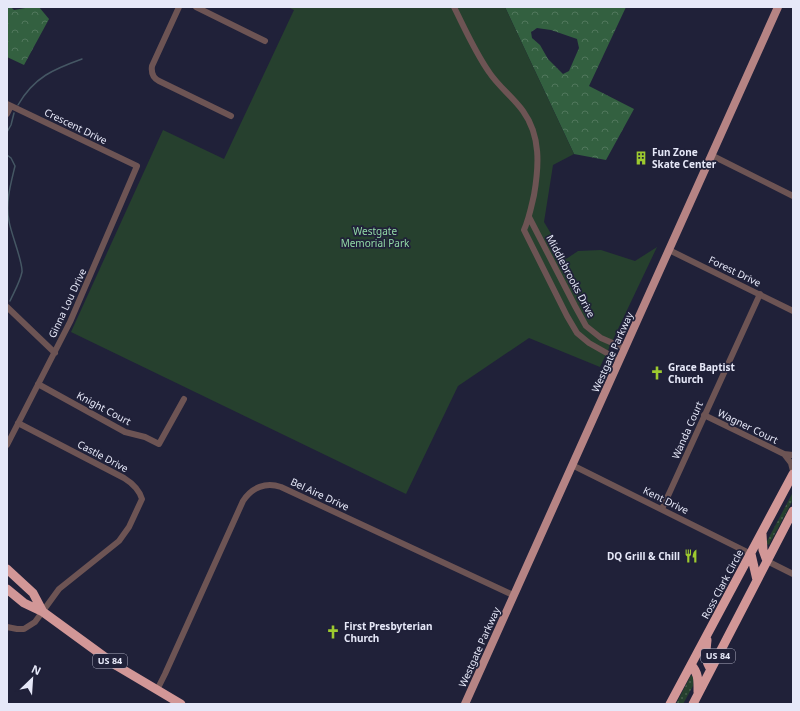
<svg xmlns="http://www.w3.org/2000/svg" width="800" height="711" viewBox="0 0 800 711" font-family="'Noto Sans',sans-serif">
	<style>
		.grass { fill: url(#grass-dots) }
		.forest { fill: url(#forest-crowns); fill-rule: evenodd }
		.park { fill: #26402e }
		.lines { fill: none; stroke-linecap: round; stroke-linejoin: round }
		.stream { stroke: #455764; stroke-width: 1.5 }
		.minor { stroke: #6d5454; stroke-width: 6 }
		.major { stroke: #b68484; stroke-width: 8 }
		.highway { stroke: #d29797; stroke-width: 9 }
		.labels { text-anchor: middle; stroke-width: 3.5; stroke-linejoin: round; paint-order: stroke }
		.shield { fill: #202139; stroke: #abacbf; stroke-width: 1 }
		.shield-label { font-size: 9px; font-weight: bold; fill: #e6e8f8 }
		.street-label { font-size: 10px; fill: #e6e8f8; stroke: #202139 }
		.poi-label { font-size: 10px; font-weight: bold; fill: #e6e8f8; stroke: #202139; text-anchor: start }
		.park-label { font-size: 10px; fill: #92d9a6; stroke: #202139 }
	</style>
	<defs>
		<pattern id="grass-dots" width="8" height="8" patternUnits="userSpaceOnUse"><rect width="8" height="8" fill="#26402e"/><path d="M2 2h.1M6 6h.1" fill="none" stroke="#465c4d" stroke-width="1.8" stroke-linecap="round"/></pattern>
		<pattern id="forest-crowns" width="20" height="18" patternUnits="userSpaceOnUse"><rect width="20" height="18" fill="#336040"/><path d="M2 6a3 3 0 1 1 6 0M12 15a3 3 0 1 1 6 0" fill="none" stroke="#51775c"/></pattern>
	</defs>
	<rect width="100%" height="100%" fill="#202139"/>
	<path class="grass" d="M793,492v8l-23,43 -1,2 -3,-2z
		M691,675l3,3 -1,8 -10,18h-7z"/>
	<path class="forest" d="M7,7h4l3,3 17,-3h8l10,12 -25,46 -17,-8z
		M505,7h121l-37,79 45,23 -28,51 -32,-6zM537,28l14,2 26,9 2,9 -10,23 -6,3 -15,-15 -8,-14 -8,-7 -1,-6z"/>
	<path class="park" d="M288,7h217l69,147 -21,11 -9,57 22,37 12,-8 23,-1 34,11 22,-14 -57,120 -71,-29 -71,48 -52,108 -335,-162 92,-202 61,29 70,-149z"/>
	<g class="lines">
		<path class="stream" d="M18,105c16,-28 36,-36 64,-46
			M7,132l4,-7 3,-12
			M7,155l4,3 4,8c-4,17 -10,37 -6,55 2,13 14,41 13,51 -2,10 -8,20 -12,29"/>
		<path class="minor" d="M179,7l-27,59c-1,7 1,12 7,15l72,35
			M196,7l69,34
			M454,7c11,22 21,45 35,65 9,14 24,25 34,39 18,25 16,55 11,84 -3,13 -5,24 -10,35l43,86 10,17 12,10 30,17
			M7,104l130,62 -67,156 -63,123
			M7,114l4,-8
			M711,155l82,41
			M529,217l46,89 11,20 15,12 23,10
			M669,250l124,61
			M7,307l48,46
			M38,384l87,48 20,5 14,7 25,-45
			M704,415l80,39 9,1
			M784,454l7,9 2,8
			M572,465l179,89
			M662,509l98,-215
			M767,561l26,13
			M7,627l10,2h7l11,-7 24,-33 60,-48 10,-14 13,-28c-3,-10 -10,-16 -18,-21l-106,-55
			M157,690l8,-16 78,-173c9,-14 23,-19 38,-14l232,108"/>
		<path class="major" d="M465,704l313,-697"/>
		<path class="highway" d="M762,534l1,16 4,11
			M751,554l6,26
			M7,569l26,24 10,19
			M7,589l17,14 19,9 74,54 64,38
			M707,640c-1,11 -3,20 4,29
			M691,665c8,8 7,17 7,27
			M670,704l123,-230
			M693,704l100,-193"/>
	</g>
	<defs>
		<g id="building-bare" transform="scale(1.08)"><path d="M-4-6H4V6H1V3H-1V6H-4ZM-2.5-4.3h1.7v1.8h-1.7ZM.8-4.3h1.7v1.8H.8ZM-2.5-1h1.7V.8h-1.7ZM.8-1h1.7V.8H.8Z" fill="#9dca2f" stroke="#202139" stroke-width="2.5" paint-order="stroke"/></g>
		<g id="church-bare" transform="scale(1.08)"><path d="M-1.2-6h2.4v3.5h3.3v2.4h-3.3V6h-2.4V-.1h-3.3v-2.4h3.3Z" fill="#9dca2f" stroke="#202139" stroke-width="2.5" paint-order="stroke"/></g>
		<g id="restaurant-bare" transform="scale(1.08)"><path d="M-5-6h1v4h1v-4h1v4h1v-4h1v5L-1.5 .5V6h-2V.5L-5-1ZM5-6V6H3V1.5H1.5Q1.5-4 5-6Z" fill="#9dca2f" stroke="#202139" stroke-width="2.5" paint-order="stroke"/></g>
	</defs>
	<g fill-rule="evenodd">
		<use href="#building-bare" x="641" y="158"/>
		<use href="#church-bare" x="657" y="373"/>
		<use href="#restaurant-bare" x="691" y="556"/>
		<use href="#church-bare" x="333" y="632"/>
	</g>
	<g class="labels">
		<g class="shield">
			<rect x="701" y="649" width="34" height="14" rx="3"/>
			<rect x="93" y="654" width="34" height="14" rx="3"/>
		</g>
		<g class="shield-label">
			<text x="718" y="659">US 84</text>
			<text x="110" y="664">US 84</text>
		</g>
		<g class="street-label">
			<text transform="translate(76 126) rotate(26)" y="4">Crescent Drive</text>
			<text transform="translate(735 271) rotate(26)" y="4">Forest Drive</text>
			<text transform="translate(571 276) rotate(62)" y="4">Middlebrooks Drive</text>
			<text transform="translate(67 303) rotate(-65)" y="4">Ginna Lou Drive</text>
			<text transform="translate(612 352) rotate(-66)" y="4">Westgate Parkway</text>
			<text transform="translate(104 408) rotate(28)" y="4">Knight Court</text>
			<text transform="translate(748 426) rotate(26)" y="4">Wagner Court</text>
			<text transform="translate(687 430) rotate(-66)" y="4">Wanda Court</text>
			<text transform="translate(103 456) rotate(28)" y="4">Castle Drive</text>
			<text transform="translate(320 494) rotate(25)" y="4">Bel Aire Drive</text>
			<text transform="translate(666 500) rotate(26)" y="4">Kent Drive</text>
			<text transform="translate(722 584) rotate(-62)" y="4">Ross Clark Circle</text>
			<text transform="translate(479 647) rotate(-66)" y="4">Westgate Parkway</text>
		</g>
		<g class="poi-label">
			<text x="652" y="156">Fun Zone<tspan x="652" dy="12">Skate Center</tspan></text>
			<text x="668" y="371">Grace Baptist<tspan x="668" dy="12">Church</tspan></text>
			<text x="680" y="560" text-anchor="end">DQ Grill &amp; Chill</text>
			<text x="344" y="630">First Presbyterian<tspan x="344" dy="12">Church</tspan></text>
		</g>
		<g class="park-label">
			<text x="375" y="235">Westgate<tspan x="375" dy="12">Memorial Park</tspan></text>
		</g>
	</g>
	<rect width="800" height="711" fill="none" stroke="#e6e8f8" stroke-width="16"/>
	<g transform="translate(32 679) rotate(25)" stroke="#202139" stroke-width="3" paint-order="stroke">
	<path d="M0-3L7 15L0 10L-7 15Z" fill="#e6e8f8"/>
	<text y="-6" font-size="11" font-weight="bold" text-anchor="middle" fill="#e6e8f8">N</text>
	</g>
</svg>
